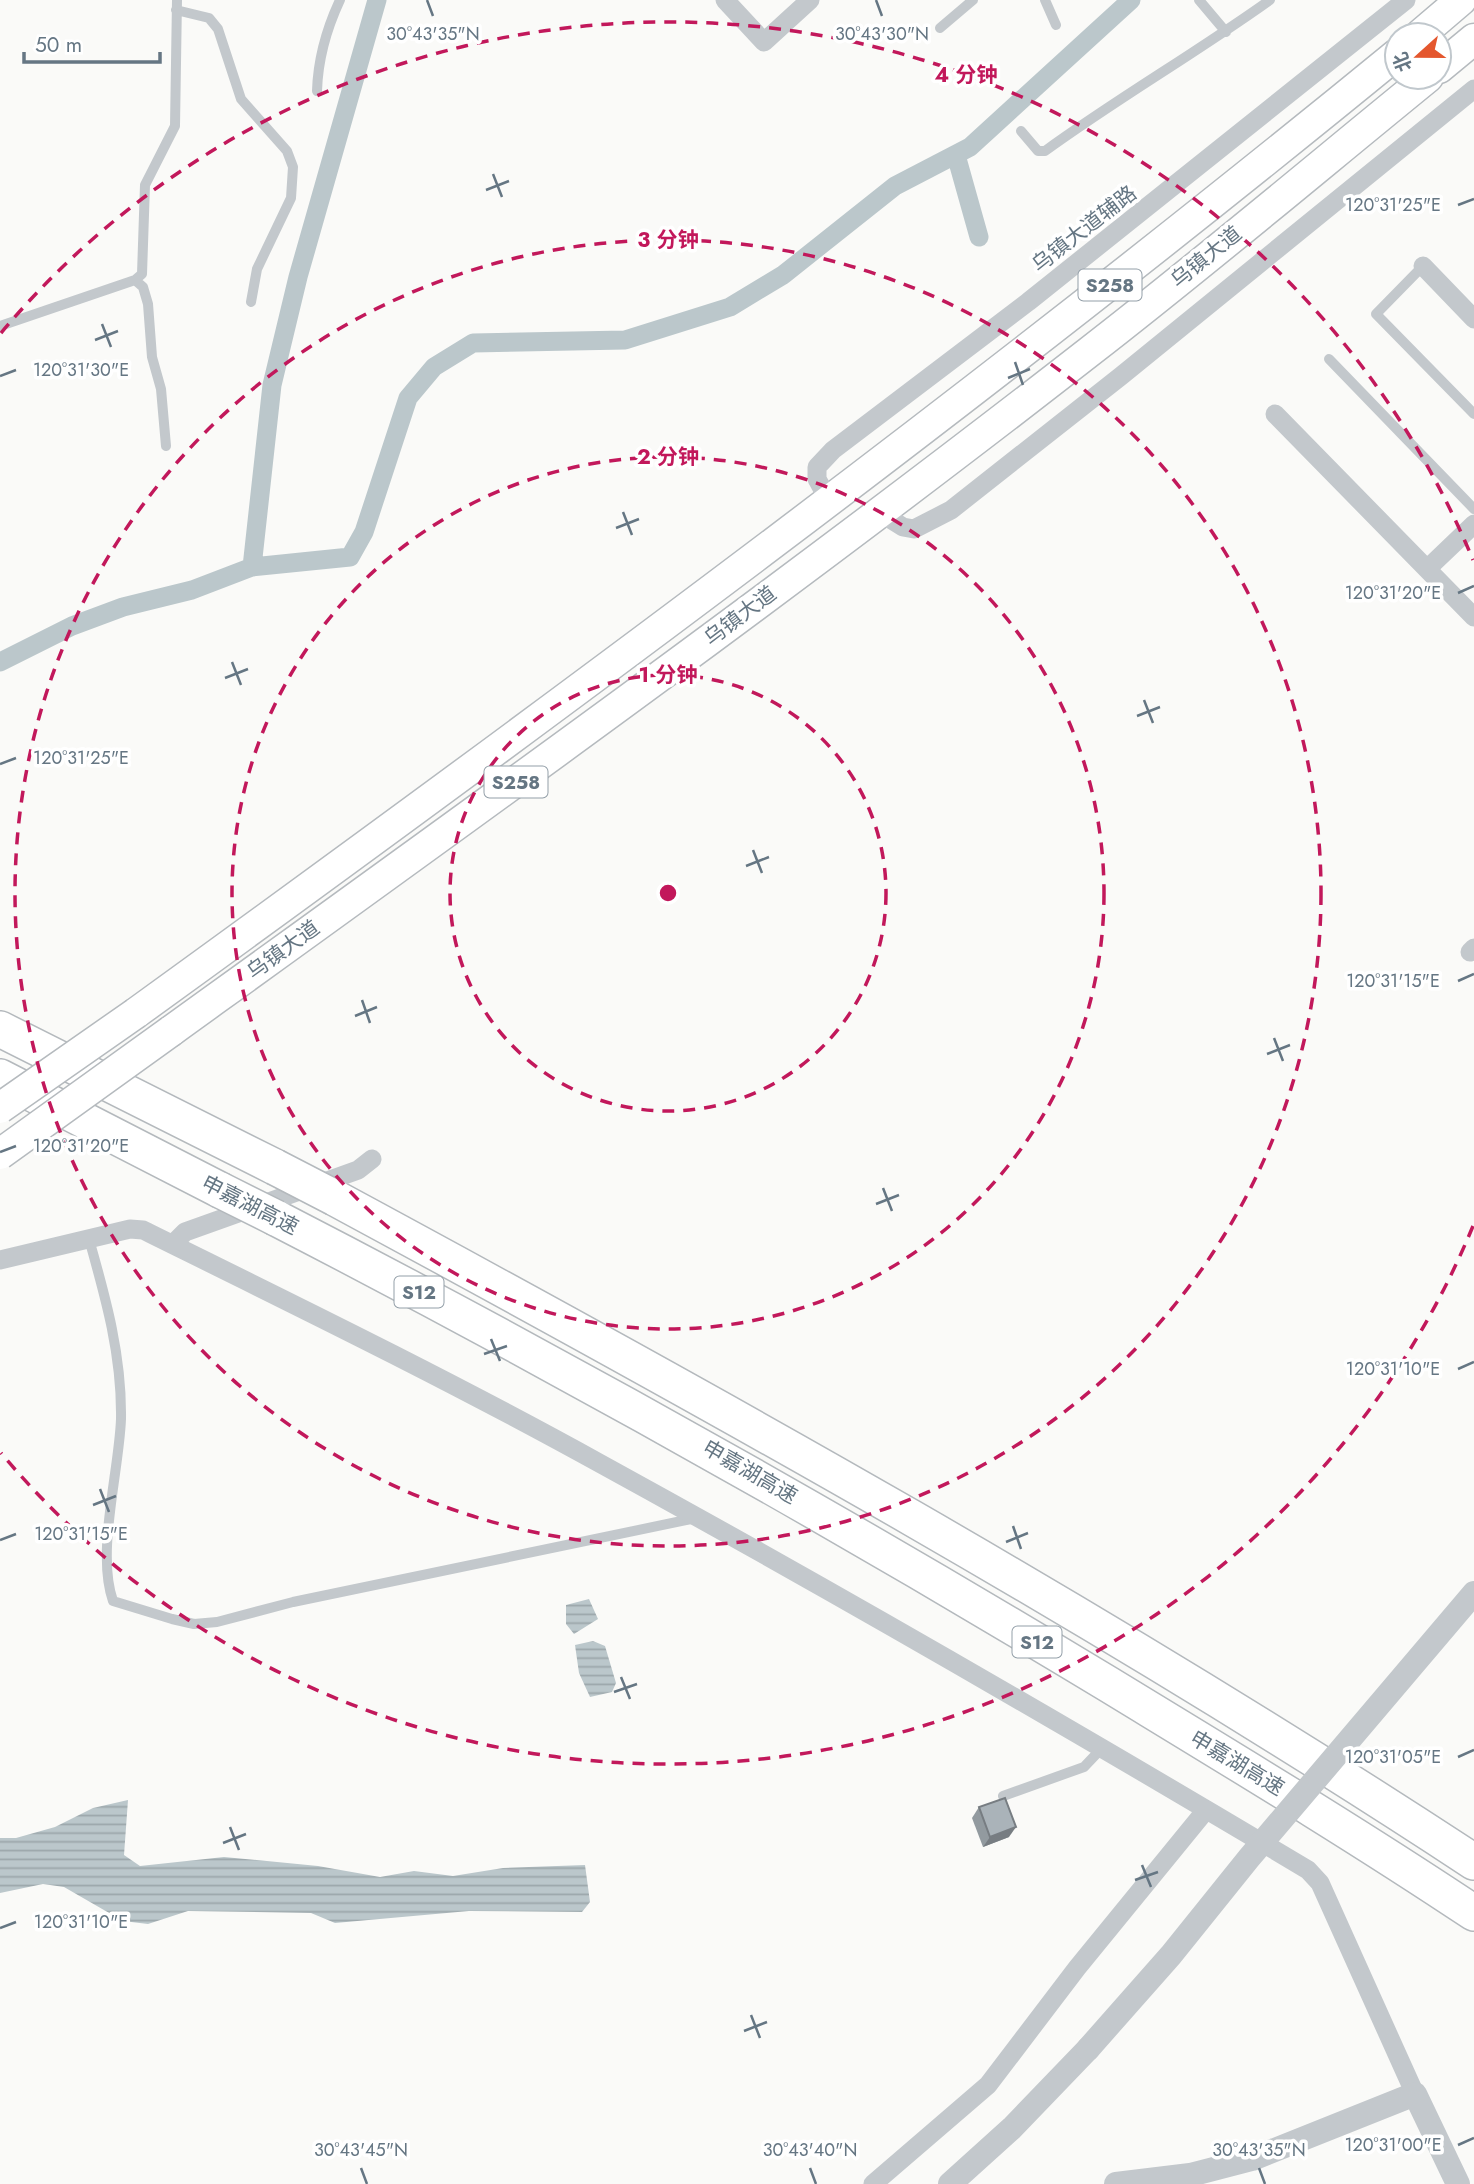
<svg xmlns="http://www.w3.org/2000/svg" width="1474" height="2184" viewBox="0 0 1474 2184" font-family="Jost,'Noto Sans SC',sans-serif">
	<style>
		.water { fill: url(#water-rules) }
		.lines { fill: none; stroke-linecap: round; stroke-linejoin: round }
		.canal { stroke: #bbc7cb; stroke-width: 19 }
		.primary-casing { stroke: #b5babe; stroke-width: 33 }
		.motorway-casing { stroke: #b4b9bd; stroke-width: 38 }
		.service { stroke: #c3c8cc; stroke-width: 10 }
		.minor { stroke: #c3c8cc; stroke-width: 19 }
		.tertiary { stroke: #c3c8cc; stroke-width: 24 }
		.primary { stroke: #fff; stroke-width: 30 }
		.motorway { stroke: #fff; stroke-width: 35 }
		.primary-bridge-casing { stroke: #b5babe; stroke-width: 33; stroke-linecap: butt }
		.motorway-bridge-casing { stroke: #b4b9bd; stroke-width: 38; stroke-linecap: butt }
		.tertiary-bridge { stroke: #c3c8cc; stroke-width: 24 }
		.primary-bridge { stroke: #fff; stroke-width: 30 }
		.motorway-bridge { stroke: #fff; stroke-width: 35 }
		.wall { fill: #929a9f }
		.shaded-wall { fill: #777d82 }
		.building { fill: #aab3b9; stroke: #777d82; stroke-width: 2 }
		.ticks { fill: none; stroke: #657683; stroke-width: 2.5 }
		.ring { fill: none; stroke: #c2185b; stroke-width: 3.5; stroke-dasharray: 12 9 }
		.labels { text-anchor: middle; stroke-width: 7; stroke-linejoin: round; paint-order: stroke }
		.shield { fill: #fff; stroke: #939fa8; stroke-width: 2 }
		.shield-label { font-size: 19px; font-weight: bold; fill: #657683 }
		.street-label { font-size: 21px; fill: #657683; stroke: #fff }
		.ticks-label { font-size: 18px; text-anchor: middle; fill: #657683; stroke: #fff; stroke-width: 7; stroke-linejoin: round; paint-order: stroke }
		.centre { fill: #c2185b; stroke: #fff; stroke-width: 3.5 }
		.ring-label { font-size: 21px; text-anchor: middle; font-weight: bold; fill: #c2185b; stroke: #fff; stroke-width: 7; stroke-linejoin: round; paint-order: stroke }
	</style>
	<defs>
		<pattern id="water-rules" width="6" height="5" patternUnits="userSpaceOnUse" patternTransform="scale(1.75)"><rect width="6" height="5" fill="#bbc7cb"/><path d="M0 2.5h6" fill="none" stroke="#9ca6aa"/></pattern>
	</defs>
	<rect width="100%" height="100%" fill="#fafaf8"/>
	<path class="water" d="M589,1599l9,20 -24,15 -8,-10v-19z
		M593,1641l12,5 11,37 -4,9 -22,5 -11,-24 -4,-28z
		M128,1800l-4,55 16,11 84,-9 94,9 62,11 34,-6 39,5 50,-8 82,-3 5,37 -8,10 -113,-1 -134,12 -24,-10 -123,-2 -40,13 -25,-3 -59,-34 -21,-3 -43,9v-55h16l39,-11 38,-19z"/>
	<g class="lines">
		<path class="canal" d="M956,155l23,82
			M252,567l20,-182 26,-108 79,-277
			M0,662l72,-36 51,-19 69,-17 60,-23 98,-10 14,-25 44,-134 26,-31 39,-24 152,-3 105,-33 53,-32 112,-89 75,-39 161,-147"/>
		<g class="primary-casing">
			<path id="primary" d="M1420,35l41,-35
				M1439,68l35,-29
				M136,1013c428,-310 852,-624 1261,-959
				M171,1031c309,-223 618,-445 918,-679 115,-89 226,-183 339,-275"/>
		</g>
		<g class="motorway-casing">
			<path id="motorway" d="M0,1029l275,138
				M0,1077l220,113
				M335,1198c387,209 772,423 1139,664
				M276,1218c283,146 559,301 832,466 123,75 246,149 366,229"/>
		</g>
		<path class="service" d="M1045,0l11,25
			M1199,0l27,32
			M176,10l33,8 9,11 23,70 46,52 6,16 -2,31 -34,71 -6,33
			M940,28l33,-28
			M317,91c1,-33 9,-61 23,-91
			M1021,131l17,20h7c73,-53 151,-98 225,-151
			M1423,266l-47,48 98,100
			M135,280l8,7 5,17 4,53 9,32 5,57
			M0,326l135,-46 7,-6 3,-89 30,-59 2,-126
			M1329,359l145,150
			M89,1239c17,60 33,117 32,180 -2,53 -25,134 -8,182l59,18 22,5 23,-2 76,-20 403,-84
			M1003,1796l81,-29 18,-19"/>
		<path class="minor" d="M725,0l39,42 46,-42
			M1423,266l51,53
			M1275,414l199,203
			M829,501l-12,-22v-12l16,-17 195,-148 378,-302
			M879,512l24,15 11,2 37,-19 170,-134 353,-287
			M1427,569l47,-45
			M1470,952l4,-4
			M173,1244l12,-12 173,-62 14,-11
			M0,1260l130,-31 13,1c154,76 308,151 458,234 239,131 474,267 707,406l12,13 95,211
			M873,2184l115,-99 89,-117 129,-158"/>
		<path class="tertiary" d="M950,2184l62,-56 76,-79
			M1116,2184l74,-9 62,-16 163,-65 43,90"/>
		<use href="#primary" class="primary"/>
		<use href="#motorway" class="motorway"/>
		<g class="primary-bridge-casing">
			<path id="primary-bridge" d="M0,1108l136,-95
				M0,1154l171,-123"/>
		</g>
		<g class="motorway-bridge-casing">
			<path id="motorway-bridge" d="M275,1167l60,31
				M220,1190l56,28"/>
		</g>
		<path class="tertiary-bridge" d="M1088,2049l83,-94 78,-97 225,-265"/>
		<use href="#primary-bridge" class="primary-bridge"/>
		<use href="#motorway-bridge" class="motorway-bridge"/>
	</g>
	<path class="wall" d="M979,1807l30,30 -26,10 -11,-29z"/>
	<path class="shaded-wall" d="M1016,1827l-7,10 -26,10 7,-10z"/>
	<path class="building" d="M1005,1798l11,29 -26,10 -11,-30z"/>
	<path class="ticks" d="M427,0l6,16M876,0l6,16M493,174l9,23M486,190l23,-9M1458,205l16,-6M102,324l9,23M95,340l23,-9M1015,362l8,23M0,376l16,-6M1008,378l22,-9M623,512l9,23M616,528l23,-9M1458,593l16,-7M232,662l9,23M225,678l23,-9M1144,700l9,23M1137,716l23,-9M0,764l16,-6M753,850l9,23M746,866l23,-9M1458,981l16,-7M362,1000l8,23M355,1016l22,-9M1274,1038l9,23M1267,1054l23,-9M0,1152l16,-6M883,1188l9,23M876,1204l23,-9M491,1339l9,22M484,1354l23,-8M1458,1369l16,-7M100,1489l9,23M93,1505l23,-9M1013,1526l8,23M0,1540l16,-6M1006,1542l22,-9M621,1677l9,22M614,1692l23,-8M1458,1757l16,-7M230,1827l9,23M223,1843l23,-9M1142,1865l9,22M1135,1880l23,-8M0,1928l16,-6M751,2015l9,23M744,2031l23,-9M1458,2145l16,-7M361,2168l6,16M810,2168l6,16M1259,2168l6,16"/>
	<g class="ring">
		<circle cx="668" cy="893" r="218"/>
		<circle cx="668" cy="893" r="436"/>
		<circle cx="668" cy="893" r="653"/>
		<path d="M1473 1226A871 871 0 0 1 1 1453M1 333A871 871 0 0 1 1473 560"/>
	</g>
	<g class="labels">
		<g class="shield">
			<rect x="1078.5" y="269.5" width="63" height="31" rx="5"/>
			<rect x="484.5" y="766.5" width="63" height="31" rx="5"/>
			<rect x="394.5" y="1276.5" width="49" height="31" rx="5"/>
			<rect x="1012.5" y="1626.5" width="49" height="31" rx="5"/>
		</g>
		<g class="shield-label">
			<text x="1110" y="292">S258</text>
			<text x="516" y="789">S258</text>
			<text x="419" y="1299">S12</text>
			<text x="1037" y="1649">S12</text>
		</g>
		<g class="street-label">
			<text transform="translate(1084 229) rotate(-38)" y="7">乌镇大道辅路</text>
			<text transform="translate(1206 257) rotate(-39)" y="7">乌镇大道</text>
			<text transform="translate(740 616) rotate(-37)" y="7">乌镇大道</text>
			<text transform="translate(283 950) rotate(-36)" y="7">乌镇大道</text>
			<text transform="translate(250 1205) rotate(27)" y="7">申嘉湖高速</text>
			<text transform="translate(750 1472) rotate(30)" y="7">申嘉湖高速</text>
			<text transform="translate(1237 1763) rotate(31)" y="7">申嘉湖高速</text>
		</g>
	</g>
	<g class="ticks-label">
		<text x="433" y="40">30°43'35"N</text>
		<text x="882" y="40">30°43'30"N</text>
		<text x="1393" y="211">120°31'25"E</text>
		<text x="81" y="376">120°31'30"E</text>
		<text x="1393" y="599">120°31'20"E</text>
		<text x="81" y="764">120°31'25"E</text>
		<text x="1393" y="987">120°31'15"E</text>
		<text x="81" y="1152">120°31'20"E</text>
		<text x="1393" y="1375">120°31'10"E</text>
		<text x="81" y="1540">120°31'15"E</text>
		<text x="1393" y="1763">120°31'05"E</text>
		<text x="81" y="1928">120°31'10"E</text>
		<text x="1393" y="2151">120°31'00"E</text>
		<text x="361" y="2156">30°43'45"N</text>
		<text x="810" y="2156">30°43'40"N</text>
		<text x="1259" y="2156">30°43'35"N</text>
	</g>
	<circle cx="668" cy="893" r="10" class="centre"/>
	<g class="ring-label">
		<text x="966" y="82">4 分钟</text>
		<text x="668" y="247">3 分钟</text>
		<text x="668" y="464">2 分钟</text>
		<text x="668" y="682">1 分钟</text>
	</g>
	<g transform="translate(1418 56) rotate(249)"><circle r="33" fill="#ffffff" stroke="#c1c8cd" stroke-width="2"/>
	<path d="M0-5L12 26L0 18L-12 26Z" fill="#e4572e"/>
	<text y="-10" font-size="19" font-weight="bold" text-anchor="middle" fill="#657683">北</text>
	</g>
	<path d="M24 52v10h136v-10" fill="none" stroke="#657683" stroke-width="3.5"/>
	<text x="35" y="52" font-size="21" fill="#657683" stroke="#ffffff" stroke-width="5" paint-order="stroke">50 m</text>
</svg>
